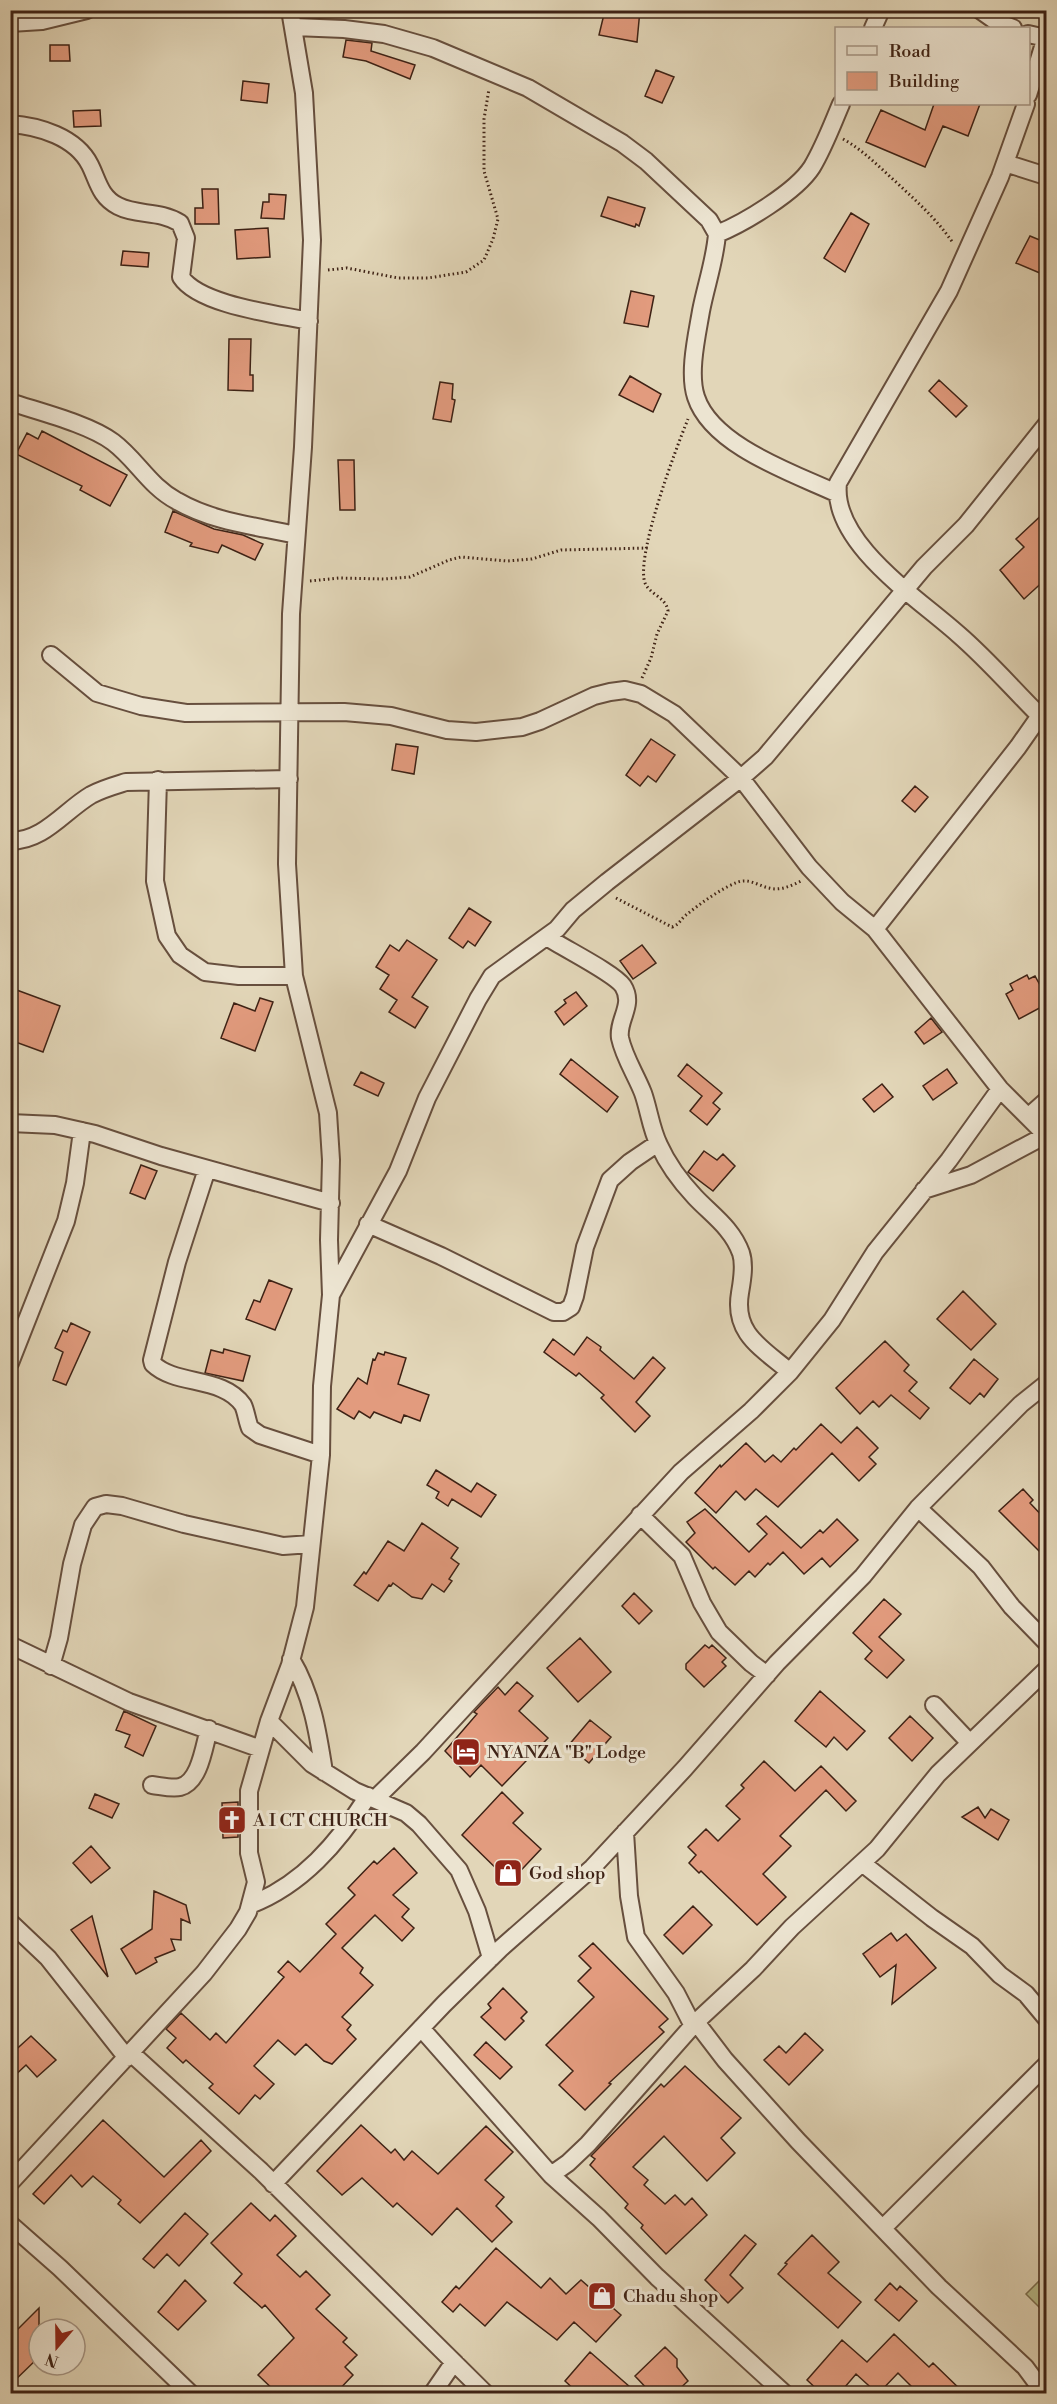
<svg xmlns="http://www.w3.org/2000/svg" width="1057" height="2404" viewBox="0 0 1057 2404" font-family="'Libre Bodoni',serif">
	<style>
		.green { fill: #b8bc8b; stroke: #7b6f50; stroke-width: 1.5 }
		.building { fill: #e29b7e; stroke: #3e2215; stroke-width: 1.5 }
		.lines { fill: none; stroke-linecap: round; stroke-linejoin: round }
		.minor-casing { stroke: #674f3e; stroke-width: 20 }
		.path { stroke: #3e2215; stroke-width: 3; stroke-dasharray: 1.5 3; stroke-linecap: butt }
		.minor { stroke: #ece4d1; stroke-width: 16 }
		.labels { text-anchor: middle; stroke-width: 6; stroke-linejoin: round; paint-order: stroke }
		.poi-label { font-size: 18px; fill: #3e2215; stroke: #ece4d1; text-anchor: start }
	</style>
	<rect width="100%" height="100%" fill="#e2d6b8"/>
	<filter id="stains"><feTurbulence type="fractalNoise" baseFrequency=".00333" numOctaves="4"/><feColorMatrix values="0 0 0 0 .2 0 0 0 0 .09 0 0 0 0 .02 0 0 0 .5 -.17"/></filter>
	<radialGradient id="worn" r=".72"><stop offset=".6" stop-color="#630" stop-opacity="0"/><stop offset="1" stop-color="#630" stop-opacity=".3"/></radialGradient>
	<path class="green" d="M1046,2274v40l-20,-20z"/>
	<path class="building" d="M605,10h35l-3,32 -38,-7z
		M346,40l26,3 -1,8 44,14 -5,14 -44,-18 -23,-4z
		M50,45h19l1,16h-20z
		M656,70l18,7 -12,26 -17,-7z
		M243,81l26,3 -2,19 -26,-3z
		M934,104h46l-12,32 -25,-10 -18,41 -59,-25 15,-32 44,20z
		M100,110l1,16 -27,1 -1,-16z
		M202,189h16l1,35h-24v-16h8z
		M269,194l17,1 -2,24 -23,-1 2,-16h6z
		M608,197l37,11 -6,18 -3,-2 -1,3 -34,-11z
		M851,213l18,11 -24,48 -21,-14z
		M268,228l2,29 -33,2 -2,-29z
		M1030,236l17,7v33l-31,-13z
		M123,251l26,2 -1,14 -27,-2z
		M631,291l23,5 -6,31 -24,-4z
		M229,339h22l-1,36h3v16l-25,-1z
		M630,376l31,18 -8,18 -34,-17z
		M939,380l28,26 -11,11 -27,-26z
		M440,382l13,2 -1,15 3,1 -4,22 -18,-3z
		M42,431l85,44 -17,31 -30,-16 2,-4 -66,-32 11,-21 11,6z
		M338,460h16l1,50h-15z
		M1047,510v68l-23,21 -24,-29 24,-23 -8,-8z
		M173,511l41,18 29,6 20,9 -8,16 -33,-15 -4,8 -28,-7 2,-3 -27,-11z
		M651,739l24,16 -19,27 -8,-6 -8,10 -14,-11z
		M396,744l22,3 -4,27 -22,-4z
		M915,786l13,11 -13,15 -13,-11z
		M469,908l22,14 -16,24 -7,-5 -5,7 -14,-10z
		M407,940l30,20 -25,37 16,10 -13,21 -26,-16 8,-12 -17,-11 9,-14 -13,-8 14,-22 9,6z
		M642,945l14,18 -23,16 -13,-18z
		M1027,975l2,4 6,-3 12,22v6l-28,15 -13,-25 7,-4 -3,-6z
		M14,989l46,17 -17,46 -33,-12v-42z
		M576,992l11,14 -23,19 -9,-13 11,-9 -2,-3z
		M260,998l13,4 -18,49 -34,-13 13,-35 21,8z
		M931,1018l11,14 -18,12 -9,-12z
		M571,1059l47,38 -11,15 -47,-38z
		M687,1064l35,29 -9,10 7,6 -13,16 -17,-14 12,-15 -24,-20z
		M947,1069l10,14 -24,17 -10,-14z
		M361,1072l23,11 -6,13 -24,-11z
		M882,1084l11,13 -19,15 -11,-13z
		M704,1151l13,9 6,-6 12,12 -22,25 -25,-19z
		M141,1165l16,6 -12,28 -15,-6z
		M269,1280l23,9 -17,41 -29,-11 8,-19 6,2z
		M963,1291l33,33 -25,26 -34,-31z
		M71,1323l19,9 -24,53 -13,-5 10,-28 -8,-4 8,-18 4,2z
		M587,1337l14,10 -1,3 34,29 19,-22 12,11 -29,34 14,14 -15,16 -34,-34 3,-3 -25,-22 -3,3 -32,-24 9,-13 21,16z
		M885,1341l24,24 -5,6 13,11 -8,9 20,17 -9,11 -29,-24 -12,12 -6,-6 -13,13 -24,-26z
		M224,1349l26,7 -7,25 -38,-8 6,-23 12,3z
		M385,1352l21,6 -8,26 31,11 -9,26 -16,-6 -3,8 -27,-11 -4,6 -11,-7 -5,8 -17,-10 21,-31 9,6 6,-25 2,1 3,-7 6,2z
		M974,1359l24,20 -14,18 -4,-4 -10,11 -20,-16z
		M821,1424l20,19 16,-16 21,21 -9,9 7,7 -17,17 -27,-28 -54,54 -22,-18 -11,11 -9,-9 -20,22 -21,-20 25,-28 1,2 25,-24 19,19 8,-7 8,7 13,-14 2,2z
		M436,1470l35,22 6,-9 19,12 -15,22 -29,-18 -4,7 -12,-8 3,-6 -12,-7z
		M1023,1489l10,11 -3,3 17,18v38l-48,-48z
		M705,1509l44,43 18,-18 -10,-10 9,-8 35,32 19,-18 3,3 14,-14 21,21 -28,27 -8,-9 -18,16 -21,-22 -13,13 -2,-2 -13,14 -6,-6 -14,14 -20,-18 -2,2 -27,-27 9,-9 -8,-11z
		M422,1523l36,25 -7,10 8,6 -10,15 3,2 -8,11 -12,-8 -10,15 -10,-2 -19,-14 -2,3 -2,-1 -11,16 -24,-16 10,-13 2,2 22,-33 16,10z
		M634,1593l18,18 -13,13 -17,-18z
		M884,1599l17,15 -22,23 25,23 -17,18 -22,-19 7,-8 -19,-18z
		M580,1638l31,34 -33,30 -31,-34z
		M705,1645l4,3 3,-3 14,13 -4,4 4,4 -22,21 -18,-18v-5z
		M517,1682l16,14 -14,15 29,27 -46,48 -21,-21 -11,12 -25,-26 32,-37 -3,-2 24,-25 7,8z
		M820,1691l45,40 -18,19 -13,-13 -8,10 -31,-26z
		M124,1711l32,15 -13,30 -18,-9 5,-12 -14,-5z
		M910,1716l23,22 -21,23 -23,-23z
		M590,1720l21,17 -22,26 -21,-17z
		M764,1761l31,30 26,-25 35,35 -10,10 -20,-21 -46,46 11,10 -28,28 23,23 -29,28 -56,-54 -2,2 -10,-10 7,-8 -8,-8 18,-18 12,12 22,-22 -14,-13 18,-18 -3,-3z
		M502,1792l21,21 -10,10 28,26 -31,33 -48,-47z
		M95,1794l24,10 -7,14 -23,-10z
		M238,1802v35l-15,1 -1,-35z
		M978,1807l7,11 6,-9 18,11 -11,20 -36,-23z
		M91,1846l19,22 -19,15 -18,-20z
		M394,1848l23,25 -24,22 16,14 -7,8 12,11 -12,13 -27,-26 -33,33 21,20 -3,5 13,12 -31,32 9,8 -4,5 9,9 -24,25 -8,-3 -18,-17 -11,11 -17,-15 -24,26 20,18 -14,15 -5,-4 -16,19 -30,-26 4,-4 -27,-24 -3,3 -16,-15 9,-10 -10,-9 15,-16 29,27 6,-7 10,10 58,-66 -6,-5 10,-11 12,11 36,-38 -10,-10 29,-29 -7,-7 26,-27 3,3z
		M154,1891l32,14 4,18 -9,-4v21l-10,-1 4,11 -20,8 2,4 -21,12 -15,-25 31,-20z
		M693,1906l19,19 -29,29 -19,-19z
		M92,1916l16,61 -37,-47z
		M891,1933l6,8 9,-7 30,34 -44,36 4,-39 -16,12 -17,-23z
		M593,1943l75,76 -9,8 5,5 -55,51 2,1 -26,26 -26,-25 14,-14 -27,-26 48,-48 -16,-16 13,-13 -12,-12z
		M503,1988l24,24 -6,6 3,3 -19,19 -24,-23 10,-9 -3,-4z
		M805,2033l18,17 -34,35 -25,-25 15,-14 7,7z
		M31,2036l25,24 -19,17 -11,-12 -16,15v-25z
		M486,2042l26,25 -12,12 -26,-24z
		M685,2066l56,52 -20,20 14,15 -28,28 -43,-45 -31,31 15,13 -4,5 21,19 10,-9 10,10 7,-7 15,17 -41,39 -25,-26 2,-3 -18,-17 3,-4 -38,-39 5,-6 -4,-3 70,-72 3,3z
		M103,2120l61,57 37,-37 10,11 -71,72 -22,-19 3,-4 -28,-24 -11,11 -11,-12 -27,29 -11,-10z
		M361,2125l30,28 4,-4 9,11 8,-9 26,23 48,-48 27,26 -28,28 19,17 -8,9 16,16 -20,20 -35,-34 -25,27 -35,-32 -4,4 -31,-29 -20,17 -25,-24z
		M251,2203l19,18 5,-6 21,21 -19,19 23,22 6,-6 24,24 -14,14 31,29 -4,4 14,13 -12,12 8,8 -18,19h-57l-20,-19 36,-37 -29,-33 -3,3 -28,-25 8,-9 -31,-31z
		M185,2213l23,21 -29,32 -12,-12 -13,14 -11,-9z
		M745,2235l11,9 -26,31 13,13 -15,15 -23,-23z
		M812,2235l27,27 -11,11 33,29 -23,26 -60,-54 9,-10 -2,-1z
		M496,2248l45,40 9,-10 16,16 15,-14 40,35 -25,27 -22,-20 -17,18 -50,-38 -22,24 -25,-22 -7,8 -11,-10 14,-16 3,3z
		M185,2280l21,21 -28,29 -20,-18z
		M890,2283l7,7 3,-4 17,15 -18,20 -24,-21z
		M39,2308v49l-29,28v-48z
		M894,2334l35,33 4,-4 32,31h-46l-21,-21 -20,21 -22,-20 -17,20h-17l-15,-14 35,-40 25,22z
		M665,2347l12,12v8l11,14 -14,13h-22l-17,-18z
		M590,2352l48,42h-59l-14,-13z"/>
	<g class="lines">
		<g class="minor-casing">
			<path id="minor" d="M980,10l17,12 16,6
				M10,23l32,-2 45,-11
				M294,27l50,2 40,5 49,14 95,40 94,55 24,18 63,59 8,14c-2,26 -11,51 -16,77 -4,24 -13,62 -5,86 16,49 97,76 140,96
				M873,28l8,-18
				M1028,34l18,4
				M1028,95l18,-58
				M1026,104l-26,73 -51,114 -111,192c-7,60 80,115 120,151 29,25 54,54 81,81
				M10,124c29,2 66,13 80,41 8,16 10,32 28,41 19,10 41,4 62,17l6,15 -5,39c18,28 95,37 128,44
				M1005,163l41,13
				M717,234c27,-11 79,-42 95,-67 12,-20 20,-42 29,-63
				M10,402c30,10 79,22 103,40 24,18 36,44 64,59 36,21 79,25 119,34
				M51,655l46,38 44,13 45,7 158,-1 47,4 56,14 29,2 46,-5 18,-6 54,-25 16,-4 15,-2 16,4 33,20 67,64 68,89 33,35 33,27 125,160 46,46
				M158,780l-3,101 12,55 13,19 25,17 34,4h55
				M10,841c34,0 54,-30 81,-46 11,-6 22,-9 35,-13l163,-3
				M875,929l143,-182 28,-40
				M547,937c16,11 67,36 76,49 12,19 -6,34 -3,52 4,19 16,37 23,55 6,17 8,36 16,52 9,20 21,36 36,52 17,18 37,31 46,56 4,12 1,28 -1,40 -7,41 22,55 50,79
				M1028,1117l18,-16
				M10,1123l45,2 40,9 66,22 170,47
				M207,1169l-30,93 -25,98 1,4c23,22 70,12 90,41 3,6 4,16 7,23l10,7 61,20
				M924,1190l47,-15 75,-40
				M368,1224l73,32 113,56h9l8,-5 4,-11 10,-49 25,-67 20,-18 28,-19
				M331,1295l67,-124 29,-73 51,-99 14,-23 65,-47 16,-19 34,-28 134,-104 24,-21 159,-190 42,-42 80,-100
				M10,1363l56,-142 9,-38 7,-52
				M918,1508l63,59 31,40 34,35
				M640,1515l42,41 20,47 17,29 32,31 16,12
				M10,1645l119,57 132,47
				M291,1659c21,35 27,74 33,113
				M51,1666l8,-28 13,-74 11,-39 12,-18 11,-3 16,2 62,18 99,22 28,-2
				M934,1705l36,38
				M269,1721l43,43 43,27 51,22 13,11 40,46 18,41 14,47
				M152,1785c9,1 20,4 28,2 20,-5 24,-41 29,-58
				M375,1799l48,-47 258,-280 70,-61 39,-39 42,-52 43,-68 74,-92 51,-71
				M625,1832l4,64 7,41 40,56 17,33
				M862,1863l70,55 40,28 28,29 26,19 20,24
				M250,1905c52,-20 88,-62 118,-109
				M10,1922l38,36 79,100
				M696,2022l29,38 73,81 141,146 86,80 20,27
				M421,2028l130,147 48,43 58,59 128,117
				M131,2053l130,118 225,223
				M551,2175l17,-12 20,-19 108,-122 57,-53 39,-42 85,-78 61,-75 108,-104
				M10,2183l194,-210 34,-44 10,-17 8,-30 -7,-29v-62l20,-70 21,-56 15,-58 16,-152 1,-69 9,-91 -2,-55 2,-80 -3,-47 -34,-137 -7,-112 4,-250 12,-167 9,-207 -8,-147 -14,-83
				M273,2184l171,-180 56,-55 92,-81 93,-100 92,-105 86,-87 55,-68 103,-104 25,-20
				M10,2224l50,44 131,126
				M883,2228l163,-163
				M432,2394l22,-32"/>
		</g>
		<path class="path" d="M843,139c20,11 35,27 52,42 21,20 41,37 58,62
			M328,270l19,-2 51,10h30l38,-6 18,-12 9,-21 5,-20 -14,-48v-52l5,-30
			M310,581l29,-3 45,1 26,-2 39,-17 12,-3 46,4 25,-2 29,-9 87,-2
			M642,678l9,-20 6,-24 11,-23c-2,-15 -22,-17 -24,-32 -5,-32 31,-128 44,-160
			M616,898l56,29c7,-2 9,-8 14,-12 15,-12 34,-26 52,-33 11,-4 21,4 31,6 11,3 22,-2 32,-7"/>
		<use href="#minor" class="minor"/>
	</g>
	<defs>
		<g id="hotel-square" transform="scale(1.5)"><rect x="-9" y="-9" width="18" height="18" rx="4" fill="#8f2418" stroke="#ece4d1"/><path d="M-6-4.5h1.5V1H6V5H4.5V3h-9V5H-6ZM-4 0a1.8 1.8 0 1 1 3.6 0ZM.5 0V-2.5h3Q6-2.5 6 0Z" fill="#fff"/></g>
		<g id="church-square" transform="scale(1.5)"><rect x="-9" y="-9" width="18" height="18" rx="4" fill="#8f2418" stroke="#ece4d1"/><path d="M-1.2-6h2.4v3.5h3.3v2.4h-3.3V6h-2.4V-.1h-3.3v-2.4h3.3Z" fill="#fff"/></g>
		<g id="shop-square" transform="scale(1.5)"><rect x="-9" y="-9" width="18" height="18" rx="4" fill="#8f2418" stroke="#ece4d1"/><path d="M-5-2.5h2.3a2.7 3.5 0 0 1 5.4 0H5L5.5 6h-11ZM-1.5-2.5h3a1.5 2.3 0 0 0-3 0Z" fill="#fff"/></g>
	</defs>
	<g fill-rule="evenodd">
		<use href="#hotel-square" x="466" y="1752"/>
		<use href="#church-square" x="232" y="1820"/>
		<use href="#shop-square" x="508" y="1873"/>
		<use href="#shop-square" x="602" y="2296"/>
	</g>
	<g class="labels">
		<g class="poi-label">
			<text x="487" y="1758">NYANZA "B" Lodge</text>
			<text x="253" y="1826">A I CT CHURCH</text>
			<text x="529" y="1879">God shop</text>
			<text x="623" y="2302">Chadu shop</text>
		</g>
	</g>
	<rect width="1057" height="2404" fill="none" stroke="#e2d6b8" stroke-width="36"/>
	<rect x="12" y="12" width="1033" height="2380" fill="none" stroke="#3e2215" stroke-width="3"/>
	<rect x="18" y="18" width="1021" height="2368" fill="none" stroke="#3e2215" stroke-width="1.5"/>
	<rect x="835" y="27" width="195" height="78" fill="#ece4d1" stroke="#a69686" stroke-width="1.5"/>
	<rect x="847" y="46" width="30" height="9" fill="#ece4d1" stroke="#a69686" stroke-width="1.5"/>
	<text x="889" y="57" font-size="18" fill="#3e2215">Road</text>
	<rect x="847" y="72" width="30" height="18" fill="#e29b7e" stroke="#a69686" stroke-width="1.5"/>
	<text x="889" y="87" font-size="18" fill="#3e2215">Building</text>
	<g transform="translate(57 2347) rotate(200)"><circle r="28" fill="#ece4d1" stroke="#a69686" stroke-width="1.5"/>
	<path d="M0-4.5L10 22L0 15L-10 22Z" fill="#8f2418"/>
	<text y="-9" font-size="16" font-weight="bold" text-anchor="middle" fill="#3e2215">N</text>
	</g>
	<rect width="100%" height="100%" filter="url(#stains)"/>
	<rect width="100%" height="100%" fill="url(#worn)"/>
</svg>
